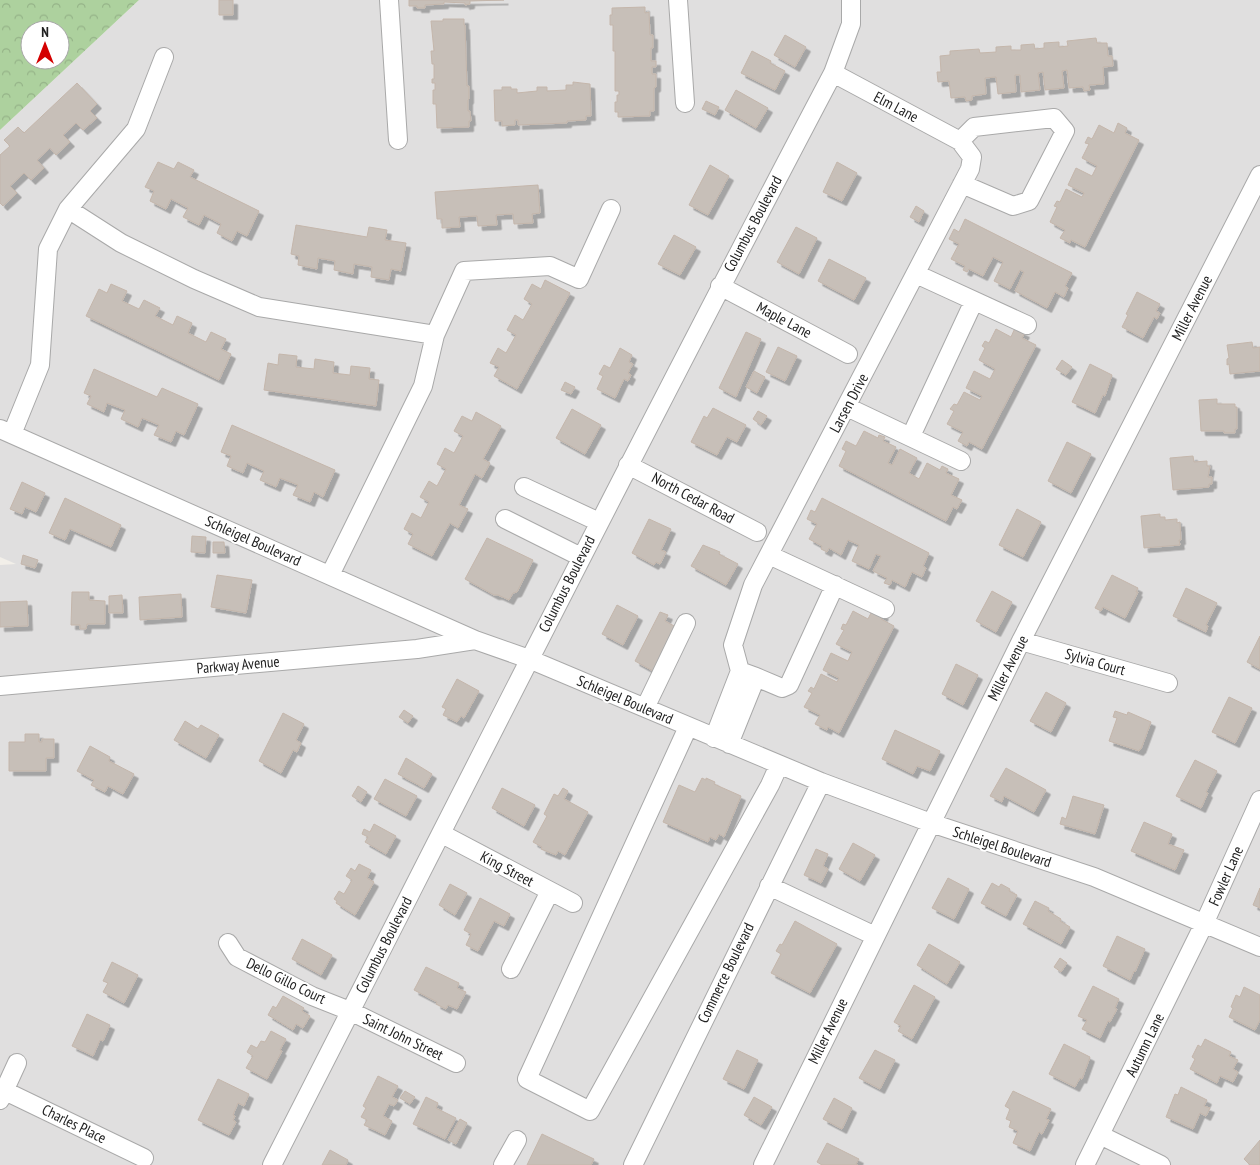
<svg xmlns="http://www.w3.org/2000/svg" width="1260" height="1165" viewBox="0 0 1260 1165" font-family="'PT Sans Narrow',sans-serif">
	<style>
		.residential { fill: #e0dfdf }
		.forest { fill: url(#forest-crowns); fill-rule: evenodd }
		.building { fill: #c7bfb8; stroke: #c4b6ab; filter: url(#shadow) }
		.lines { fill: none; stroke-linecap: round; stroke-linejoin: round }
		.minor-casing { stroke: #a9a9a9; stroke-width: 20 }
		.minor { stroke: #fff; stroke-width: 18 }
		.labels { text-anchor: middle; stroke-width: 4; stroke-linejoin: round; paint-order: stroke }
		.street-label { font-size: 15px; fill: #222; stroke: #fff }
	</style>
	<defs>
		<pattern id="forest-crowns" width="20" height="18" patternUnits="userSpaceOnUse" patternTransform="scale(1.25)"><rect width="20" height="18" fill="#add19e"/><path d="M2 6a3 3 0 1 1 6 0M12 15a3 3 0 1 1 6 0" fill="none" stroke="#95b388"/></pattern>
		<filter id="shadow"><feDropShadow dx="4.5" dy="4.5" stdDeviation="0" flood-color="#0004"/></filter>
	</defs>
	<rect width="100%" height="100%" fill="#f2efe9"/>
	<path class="residential" d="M139,0h1121v1165h-1260v-600l16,-1 -16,-7v-427z"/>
	<path class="forest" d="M0,0h139l-139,130zM30,30h30v30h-30z"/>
	<path class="building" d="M219,0h14v15h-14z
		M409,0h95l-34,1v3l-5,1v-2l-21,-1v2l-19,1v3h-8v-2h-8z
		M645,7v6l4,-1 1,23h3v13h-2v13h5v6h-4v7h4v13l-2,1v23h-4v5l-32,1v-5h-3v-10h2v-7h2v-4h-4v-40h-2v-26h-3v-10h2v-7z
		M443,19h21v6h1l2,61h2v13l-1,1v11h2l1,10h-2v6l-32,1 -1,-24h-3v-14h2v-7h-3v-4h2v-15h-2l-1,-13h3l-3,-30h12z
		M785,35l21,12 -11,20 -21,-12z
		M1096,38l1,5h10l1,13h4l1,10 -10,1 1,17 -15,1 1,5 -6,1 -1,-4 -14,1 -2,-18 -5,1 2,17 -19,2 -2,-18 -5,1 2,17 -19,2 -1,-17h-5l1,17 -18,2 -2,-17 -11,1 1,16 -14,2v4l-6,1 -1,-4 -14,1 -2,-17 -11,1 -1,-10h4l-1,-16 10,-1v-4l29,-2 1,4 16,-1v-5l15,-1v4h10v-5l13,-1 1,5 9,-1v-5l15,-1v5l9,-1 -1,-5z
		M752,51l19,10 -1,2 15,8 -10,19 -34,-17z
		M573,82l17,2 1,32h-5v4l-19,1v2l-49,2v-5h-3v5l-13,1v-5h-7l-1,-31h8v-3h9v2h6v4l20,-2v-4h10v4l19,-1v-5h7z
		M77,83l20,21 -7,7 7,7 -14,12 -7,-7 -13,12 7,7 -14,13 -6,-7 -13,12 7,8 -13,12 -7,-7 -14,13 7,7 -14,13 -3,-3v-48l10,-9 -6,-6 14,-13 6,6z
		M736,90l32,18 -12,20 -31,-18z
		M706,101l13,6 -4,8 -13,-6z
		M1118,123l9,5 -2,5 14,7 -54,107 -14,-7 -1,3 -10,-5 5,-8 -15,-8 7,-15 -3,-1 3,-5 3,1 6,-13 16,8 2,-4 -16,-8 8,-17 16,8 5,-10 -15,-8 7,-14 -4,-1 3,-6 4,2 7,-14 15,8z
		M158,162l16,7 4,-7 16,8 -4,7 69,34 -12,25 -10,-5 -5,10 -15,-8 4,-9 -17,-9 -5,10 -16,-8 5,-9 -17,-9 -5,10 -16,-8 4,-10 -9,-4z
		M837,162l20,11 -15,28 -19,-9z
		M710,165l19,11 -21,39 -19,-10z
		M538,185l2,28 -8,1 1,9 -19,1 -1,-10 -17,1 1,10 -19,1 -1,-10 -18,1 1,10 -18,1v-9h-5l-2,-27z
		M916,206l8,5 -5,11 -9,-5z
		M965,219l107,54 -7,13 3,2 -4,9 -9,-5 -8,16 -32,-17 9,-19 -4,-2 -10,19 -16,-8 9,-19 -10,-5 -10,19 -14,-7 -2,3 -4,-2 2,-4 -14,-7 8,-15 -10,-5 5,-10 5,3z
		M296,225l71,12 2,-10 18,3 -2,10 21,3 -5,28 -10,-2 -2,11 -18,-3 1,-10 -18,-3 -1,10 -19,-4 1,-9 -17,-3 -1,11 -19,-4 1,-9 -8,-2z
		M796,227l21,11 -18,36 -22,-12z
		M674,235l22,12 -16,28 -22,-11z
		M829,259l37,19 -12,22 -36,-19z
		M545,280l25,13 -53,96 -23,-13 5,-9 -9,-4 8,-15 8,5 10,-18 -9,-5 8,-15 8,5 9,-16 -8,-5 8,-15 9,5z
		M111,284l16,7 -5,10 17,8 5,-9 16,8 -5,8 18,9 4,-9 15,7 -4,10 18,9 5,-10 15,7 -5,10 10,5 -12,26 -133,-64 13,-27 8,4z
		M1137,292l23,12 -4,7 4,2 -3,6 -3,-2 -11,21 -21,-11 6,-12 -2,-1z
		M1015,328l10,5 -3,5 14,7 -54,104 -13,-7 -2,4 -9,-5 5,-9 -16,-8 7,-13 -4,-2 4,-5 3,1 7,-13 16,8 2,-4 -16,-8 8,-17 16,8 5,-10 -16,-9 6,-12 -3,-2 3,-5 4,2 7,-14 15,8z
		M746,332l15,7 -25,58 -17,-9z
		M1252,342l1,6 7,-1v24l-30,3 -1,-10 -2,1v-6l2,-1 -2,-13z
		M778,347l19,9 -12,25 -19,-9z
		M620,348l12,7 -3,7 4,2 -5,9 3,2 -3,6 -4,-2 -9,19 -18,-9 6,-13 -4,-2 5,-9 6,3z
		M279,354l18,2 -1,11 18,2 1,-10 19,3 -1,11 17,2 1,-9 19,2 -1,11 10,1 -3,26 -112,-16 4,-27 10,2z
		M1062,360l10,7 -6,8 -10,-6z
		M1090,364l22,11 -7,21 -2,-1 -8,18 -23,-11z
		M94,369l63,28 5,-9 36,16 -14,31 -8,-4 -5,11 -17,-7 5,-10 -17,-7 -4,9 -17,-8 4,-9 -18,-7 -3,9 -17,-8 4,-8 -7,-3z
		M754,371l11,6 -8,16 -11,-6z
		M565,382l10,5 -4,7 -10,-4z
		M1217,399v5h18v3h2v22h-2v4h-11v-2h-23l-2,-31z
		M713,408l33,17 -9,17 -10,-5 -10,18 -26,-13 13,-26 3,2z
		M572,409l29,16 -16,29 -29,-16z
		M758,411l9,5 -6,9 -8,-6z
		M476,412l25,14 -18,33 7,4 -8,15 -7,-4 -16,31 9,4 -10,19 -8,-5 -18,33 -24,-12 5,-10 -9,-5 8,-16 9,5 8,-16 -9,-5 9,-16 8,5 9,-17 -9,-5 8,-16 9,5 9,-17 -9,-5 8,-15 10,5z
		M232,425l103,45 -12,27 -9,-5 -4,10 -17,-7 5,-10 -18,-7 -4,9 -16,-7 4,-9 -17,-8 -4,10 -16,-7 4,-10 -10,-4z
		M864,431l14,7 1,-3 6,2 -2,4 13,6 -8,16 4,2 8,-16 17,9 -8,15 10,6 8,-16 13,7 2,-4 6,3 -2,4 13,6 -8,16 11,5 -5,9 -4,-2 -7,14 -107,-55 7,-15 -4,-2 4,-8 10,5z
		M1067,442l24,12 -20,39 -23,-12z
		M1193,456l1,6 13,-1v5h3l-2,11h4v7h-3v3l-36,3 -3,-32z
		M22,482l23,11 -9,19 -11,-5 -3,7 -12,-5z
		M65,498l56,27 -10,22 -41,-18 -5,11 -16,-7z
		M822,498l107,55 -6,13 3,2 -4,9 -10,-5 -7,15 -13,-7 -2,5 -6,-2 3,-5 -14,-7 8,-15 -5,-2 -7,15 -17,-8 7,-16 -11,-5 -7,15 -12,-7 -2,4 -6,-3 1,-3 -13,-7 8,-15 -10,-5 4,-9 4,2z
		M1017,509l24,13 -18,35 -24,-12z
		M1160,514v3h5v3l12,-1v4l3,-1 1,18h-2l1,5 -36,3 -3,-32z
		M649,519l22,10 -10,21 5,2 -6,12 -4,-2 -2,3 -22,-12z
		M192,536l14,1 -1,16 -14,-1z
		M487,538l46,22 -16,32 -4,1 -4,7 -11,-5h-4l-29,-16z
		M213,542h11l1,11h-12z
		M703,545l17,7 -1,2 19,10 -12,21 -35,-19z
		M23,555l15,5 -3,8 -14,-4z
		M217,575l35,5 -6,33 -35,-6z
		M1112,575l26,13 -2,4h2l-13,26 -22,-11 -2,4 -6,-3z
		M1186,588l31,15 -11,22 2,1 -2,6 -33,-16z
		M992,591l20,11 -16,30 -20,-11z
		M72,592h17v8l16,1v23h-18l-1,5h-6v-4h-9z
		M181,594l1,23 -42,3 -1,-23z
		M122,595l1,18h-14v-17z
		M27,601l1,25 -28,1v-25z
		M617,605l21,11 -15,29 -21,-11z
		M873,609l11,6 -3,4 13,7 -55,107 -11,-6 -1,3 -12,-6 5,-9 -16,-8 8,-14 -4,-2 3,-4 3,2 7,-15 16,8 2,-4 -16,-8 8,-17 17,8 4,-9 -16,-8 8,-14 -3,-1 2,-5 3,1 7,-14 15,8z
		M660,612l8,3 -3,6 11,6 -23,44 -18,-10z
		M1260,636v33l-13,-7z
		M956,664l22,11 -15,30 -21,-11z
		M457,679l22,12 -15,27 -3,-2 -4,6 -14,-7 3,-6 -4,-2z
		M1046,692l20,11 -15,29 -21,-11z
		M1229,697l23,11 -17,35 -23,-11z
		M404,710l9,6 -5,7 -9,-6z
		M1115,711l12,4 1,-3 23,10 -10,27h-1l-1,2 -30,-10 8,-23 -4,-1z
		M283,713l21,11 -8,16 5,3 -4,9 -4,-2 -12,23 -22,-12z
		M185,721l13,8 3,-4 18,10 -13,23 -32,-18z
		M895,730l45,21 -10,20 -13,-5 -4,8 -31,-15z
		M25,734h14v8h3v-3h12v19h-8v13h-37v-29h16z
		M90,746l20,11 -1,4 25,13 -11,20 -15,-8 -3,6 -14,-7 3,-5 -17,-9z
		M406,758l26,16 -8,14 -26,-14z
		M1195,760l22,11 -11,21 2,1 -7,15 -25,-12z
		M1006,768l40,22 -12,22 -30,-16 -2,6 -12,-6z
		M702,778l4,2v-2l9,4 -1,2 27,12 -17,41 -5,-3 -3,6 -6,-3 -2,5 -45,-20 16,-37 16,7z
		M385,779l32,17 -11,20 -32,-17z
		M358,786l9,6 -6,10 -9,-6z
		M502,788l33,17 -11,21 -32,-18z
		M563,788l5,3 -4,8 24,13 -23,43 -7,-4 -2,4 -15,-6 1,-2 -9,-5 14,-26 -3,-2 10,-20 4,2z
		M1073,796l31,9 -9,29 -35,-10 2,-7 4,2z
		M1144,822l28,12 -4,10 16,6 -9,20 -44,-19z
		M374,824l22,12 -10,18 -21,-12 3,-5 -6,-3 2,-5 6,3z
		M853,843l22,12 -15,26 -21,-12z
		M816,849l12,5 -5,12 5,3 -7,14 -17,-8z
		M359,864l12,6 -4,8 7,4 -19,33 -19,-12 1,-2 -3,-2 5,-8 5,3 8,-14 -6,-4 5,-8 4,3z
		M948,878l21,11 -15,30 -22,-11z
		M992,883l7,4 2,-3 9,5 -1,2 8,4 -11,21 -25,-13z
		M450,884l17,9 -12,22 -16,-10z
		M1260,888v20l-7,-3z
		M480,898l30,16 -6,12 -10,-5 -16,30 -12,-6 5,-11 -7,-4z
		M1035,901l14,7 -1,3 13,8 -1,2 10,6 -9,17 -38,-20z
		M795,921l42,23 -27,49 -39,-20 10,-19 -5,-3 4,-7 2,1z
		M1117,936l28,13 -10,23 -1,-1 -4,9 -27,-14z
		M302,939l30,16 -11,20 -29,-16z
		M929,944l31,18 -13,22 -30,-19z
		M1060,958l7,5 -6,9 -7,-5z
		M112,962l26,13 -14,28 -21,-11 5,-9 -5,-2z
		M426,967l33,16 -2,5 9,4 -9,17 -9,-4 -2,4 -10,-5 1,-2 -23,-12z
		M914,985l21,12 -23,42 -14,-8 3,-5 -7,-4z
		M1093,986l26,13 -4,9 2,1 -7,13 -2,-1 -8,17 -18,-9 5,-9 -9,-4z
		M1244,987l16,8v25l-5,10 -26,-13 4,-9 -2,-1 5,-12 4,2z
		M283,996l21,12 -2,3 8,5 -7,12 -7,-4 -3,6 -25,-15 5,-9 3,2z
		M87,1014l23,11 -7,16 -3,-1 -7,16 -21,-10z
		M271,1031l15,8 -6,11 2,1 -15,28 -21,-11 7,-12 -6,-4 4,-7 6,3 4,-7 4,1z
		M1205,1039l26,13 -2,4 9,4 -5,9 5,3 -5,10 -13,-6 -3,7 -27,-14 5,-10 -3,-2 6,-12 3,2z
		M1064,1044l26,13 -8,22 -2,-1 -5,9 -26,-13z
		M737,1050l21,10 -14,29 -21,-10z
		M875,1050l20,10 -15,29 -21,-11z
		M378,1076l20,10 -6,11 6,3 -4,6 -5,-2 -6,12 9,5 -7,14 -21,-10 3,-5 -6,-3 5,-9 -3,-2z
		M218,1079l31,15 -5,12 -6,-3 -5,12 2,1 -2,4 3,2 -7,13 -31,-15z
		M1181,1087l26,13 -3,6 6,2 -4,8 -6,-3 -7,16 -27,-12 9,-23 3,1z
		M405,1091l10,6 -5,7 -10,-6z
		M1013,1091l38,18 -5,10 3,1 -7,14 -3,-2 -9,19 -17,-8 5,-12 -9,-4 2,-6 -5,-2 4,-10 -5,-3z
		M426,1097l12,6 -2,5 20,10 -11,21 -32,-15z
		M754,1097l18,10 -11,18 -17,-10z
		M834,1098l18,10 -10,21 -19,-10z
		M460,1119l7,4 -11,21 -8,-4z
		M542,1134l52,25 -3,6h-64z
		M1260,1140v25h-10l-6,-6z
		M827,1143l32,16 -3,5 2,1h-36l-5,-3z
		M330,1150l18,10 -2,5h-24z"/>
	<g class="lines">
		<g class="minor-casing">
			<path id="minor" d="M389,0l9,140
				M678,0l7,103
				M960,141l14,-14 80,-9 11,13 -36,70 -16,5 -51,-22
				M68,209l53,34 73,36 65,28 176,28
				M916,274l111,51
				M720,286l128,68
				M847,407l114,54
				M0,429l475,211 54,19 292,123 110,41 163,54 166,70
				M12,434l28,-69 8,-116 20,-40 68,-80 28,-72
				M911,436l63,-135
				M628,465l129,67
				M524,487l75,35
				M505,519l76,38
				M769,555l116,54
				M330,575l93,-189 12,-51 29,-64 86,-5 29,13 32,-70
				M1021,641l147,42
				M756,677l26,11 7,-3 46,-100
				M0,686l417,-37 58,-9
				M645,708l41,-85
				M688,727l-161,352 63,32 180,-326 9,-20
				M714,738l26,-67 -7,-26 20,-60 217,-416 2,-12 -12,-16 -127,-68
				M729,744l27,-67 -11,-4
				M442,834l131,69
				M769,886l106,50
				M228,943l9,14 75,39 38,15 106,52
				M511,969l39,-78
				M5,1091l139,67
				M0,1100l17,-37
				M1100,1135l61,30
				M272,1165c186,-364 370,-730 561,-1092l18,-49v-24
				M503,1165l14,-25
				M633,1165l188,-383
				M763,1165l258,-524 239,-466
				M1085,1165l119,-241 56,-124"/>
		</g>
		<use href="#minor" class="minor"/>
	</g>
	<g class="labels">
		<g class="street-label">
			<text transform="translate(896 107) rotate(28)" y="5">Elm Lane</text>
			<text transform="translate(753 224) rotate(-62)" y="5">Columbus Boulevard</text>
			<text transform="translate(1192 308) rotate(-63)" y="5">Miller Avenue</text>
			<text transform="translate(784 320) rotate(28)" y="5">Maple Lane</text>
			<text transform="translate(849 403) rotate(-62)" y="5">Larsen Drive</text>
			<text transform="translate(693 498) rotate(28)" y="5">North Cedar Road</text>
			<text transform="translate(253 541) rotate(24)" y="5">Schleigel Boulevard</text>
			<text transform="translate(567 584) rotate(-63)" y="5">Columbus Boulevard</text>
			<text transform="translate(1095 662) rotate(16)" y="5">Sylvia Court</text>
			<text transform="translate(238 665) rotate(-5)" y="5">Parkway Avenue</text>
			<text transform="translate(1008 668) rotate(-63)" y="5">Miller Avenue</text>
			<text transform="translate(625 700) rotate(23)" y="5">Schleigel Boulevard</text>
			<text transform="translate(1002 847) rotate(18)" y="5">Schleigel Boulevard</text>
			<text transform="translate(507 869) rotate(28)" y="5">King Street</text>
			<text transform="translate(1226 876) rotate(-66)" y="5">Fowler Lane</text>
			<text transform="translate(384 945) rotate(-63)" y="5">Columbus Boulevard</text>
			<text transform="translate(726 973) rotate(-64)" y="5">Commerce Boulevard</text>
			<text transform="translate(286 981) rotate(26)" y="5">Dello Gillo Court</text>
			<text transform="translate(828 1031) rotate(-64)" y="5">Miller Avenue</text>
			<text transform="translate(403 1037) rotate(26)" y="5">Saint John Street</text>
			<text transform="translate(1145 1045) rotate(-64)" y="5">Autumn Lane</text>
			<text transform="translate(74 1124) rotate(26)" y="5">Charles Place</text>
		</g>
	</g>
	<g transform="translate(45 45)"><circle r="24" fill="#ffffff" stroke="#a7a7a7"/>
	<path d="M0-4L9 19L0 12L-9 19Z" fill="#d40000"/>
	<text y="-8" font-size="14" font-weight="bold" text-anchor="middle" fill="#222222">N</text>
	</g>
</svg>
